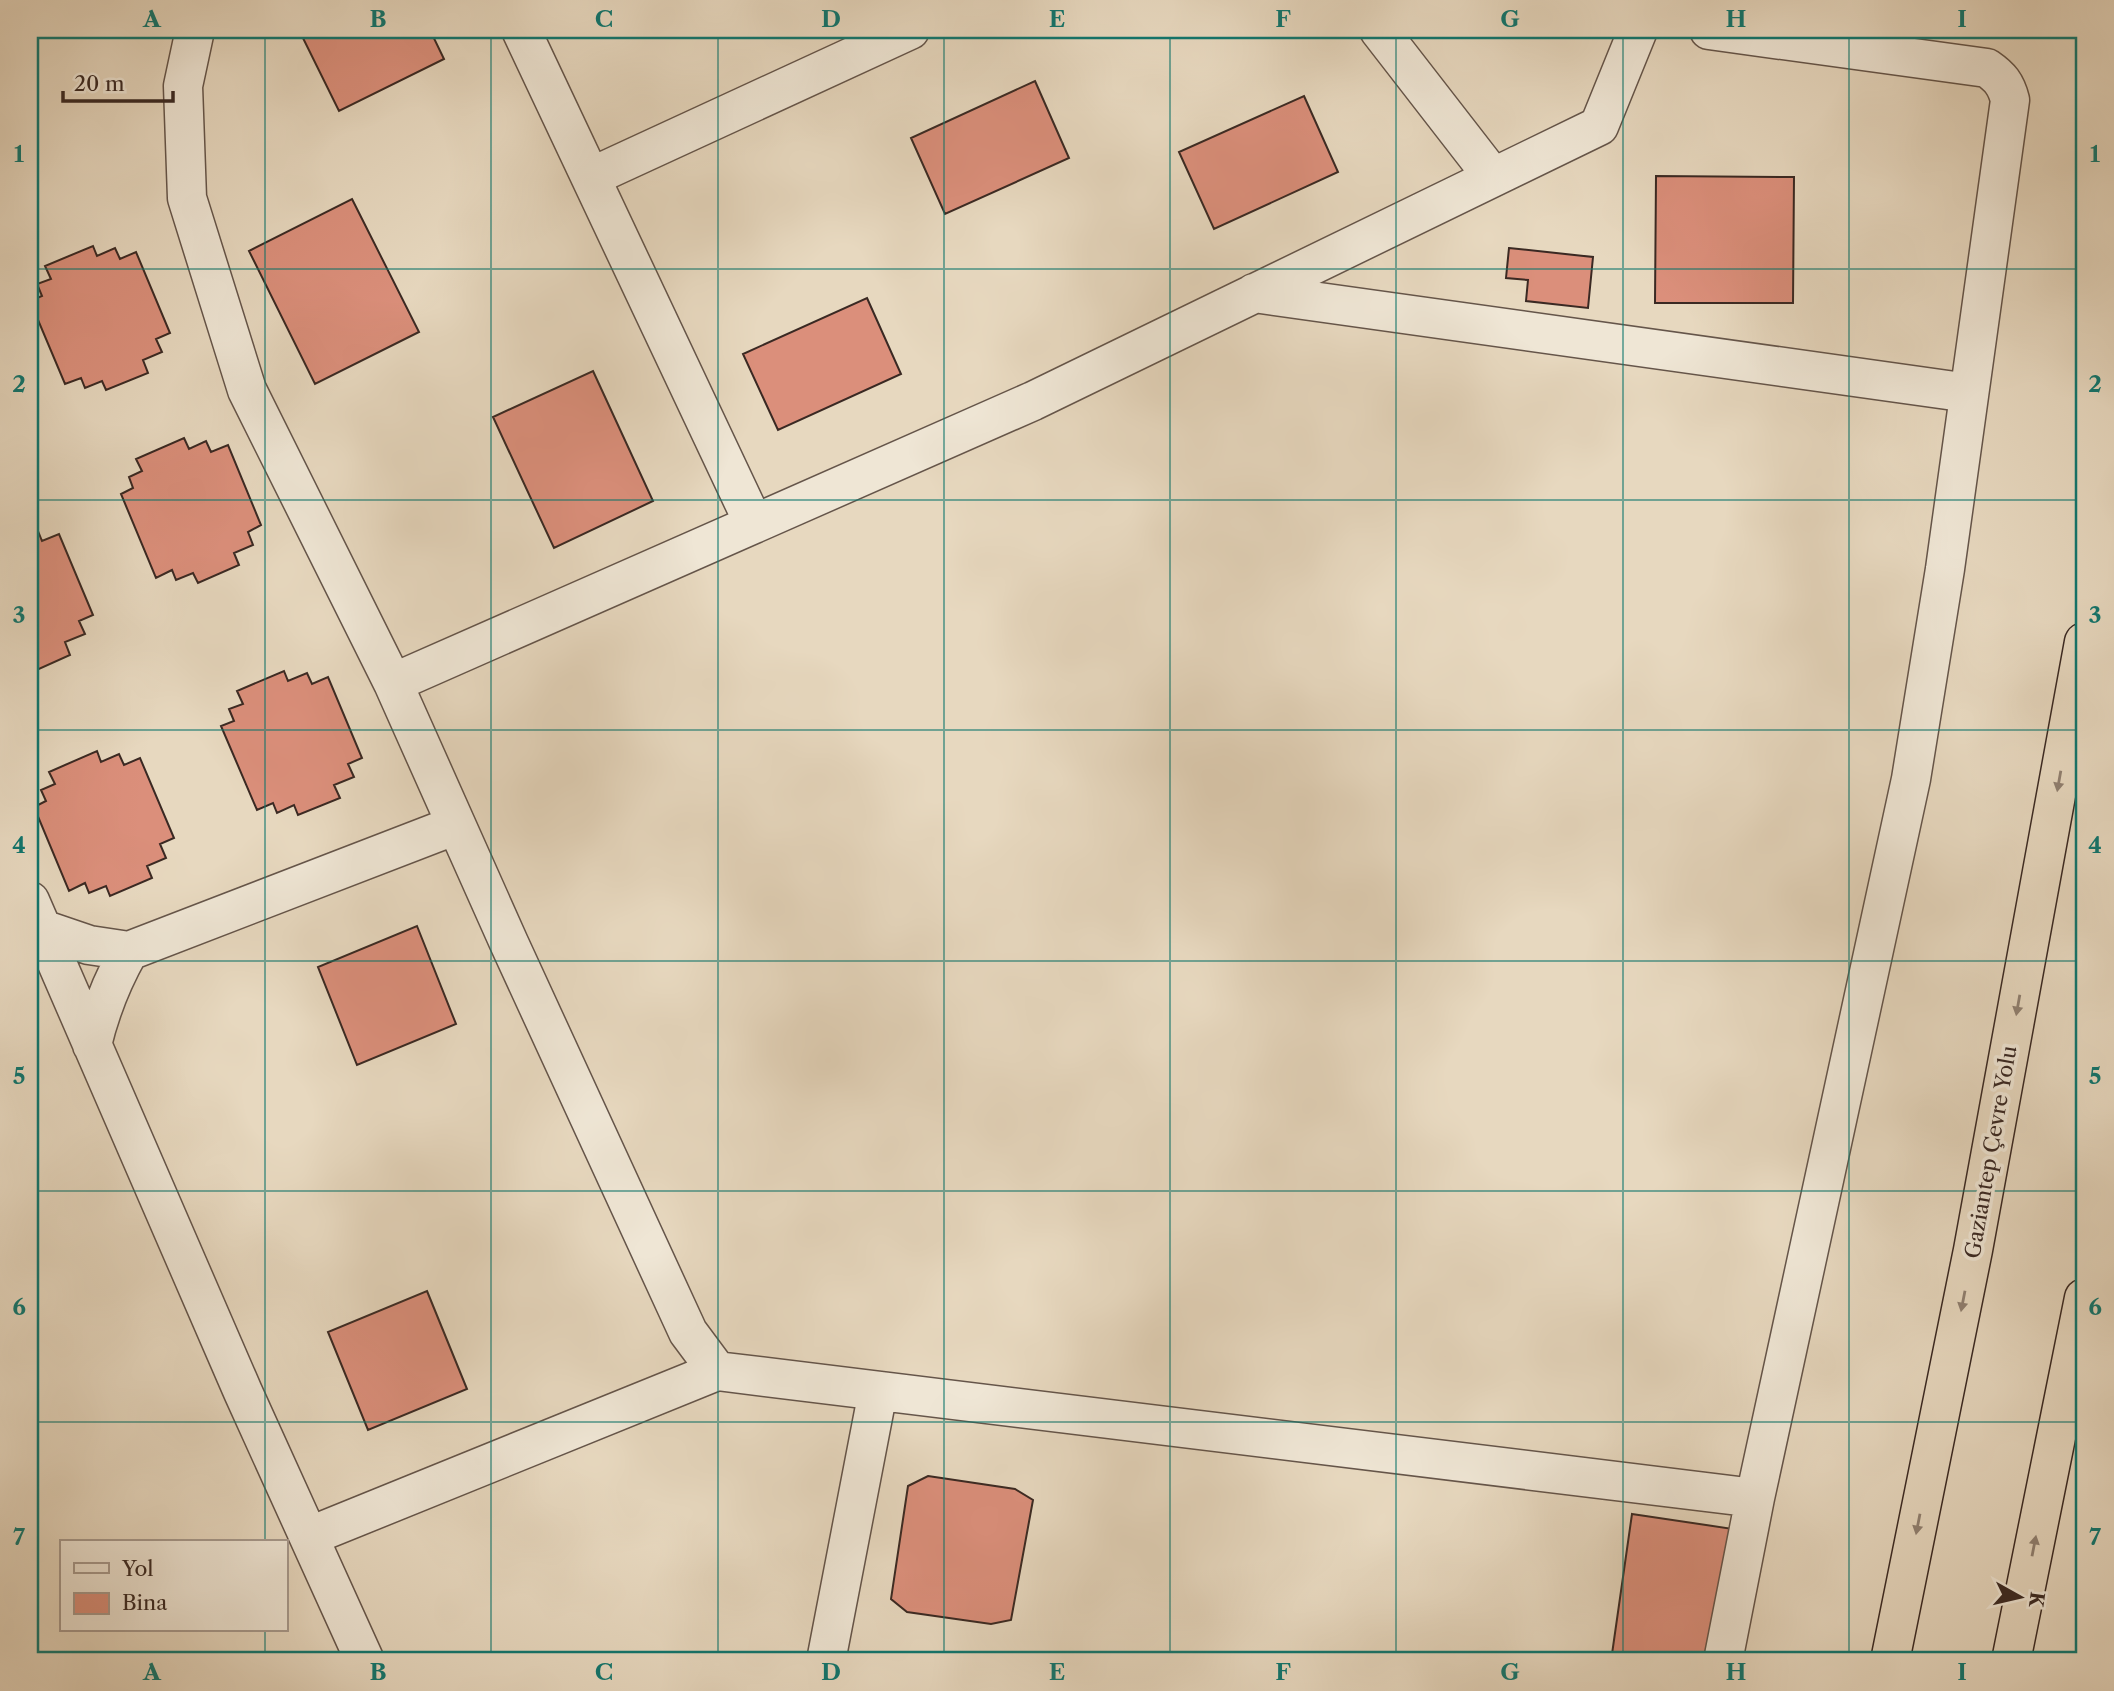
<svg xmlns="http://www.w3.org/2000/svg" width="2114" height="1691" viewBox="0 0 2114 1691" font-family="'Libre Caslon Text',serif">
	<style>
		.building { fill: #db8f7b; stroke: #3a2923; stroke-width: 2 }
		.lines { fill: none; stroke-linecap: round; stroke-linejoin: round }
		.minor-casing { stroke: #65554a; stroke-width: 41 }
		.highway-casing { stroke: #3a2923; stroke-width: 41 }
		.minor { stroke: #efe6d5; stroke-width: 38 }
		.highway { stroke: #e7d8bf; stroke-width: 38 }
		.oneway { fill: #908071 }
		.grid { fill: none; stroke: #0f766e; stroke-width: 2; stroke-opacity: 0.55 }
		.labels { text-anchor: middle; stroke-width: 7; stroke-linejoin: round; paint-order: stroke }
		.street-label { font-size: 21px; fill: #3a2923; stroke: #efe6d5 }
		.neatline { fill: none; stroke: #0f766e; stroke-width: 2.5 }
		.grid-label { font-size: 23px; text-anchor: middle; font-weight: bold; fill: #0f766e }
	</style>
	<rect width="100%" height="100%" fill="#e7d8bf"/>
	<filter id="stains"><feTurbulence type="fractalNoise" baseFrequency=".00286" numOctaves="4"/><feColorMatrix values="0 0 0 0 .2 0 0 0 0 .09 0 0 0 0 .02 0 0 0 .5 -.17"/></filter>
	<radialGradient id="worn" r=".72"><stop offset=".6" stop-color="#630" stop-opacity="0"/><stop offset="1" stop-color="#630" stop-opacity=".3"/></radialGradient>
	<path class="building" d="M299,30h131l14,29 -105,52z
		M1035,81l34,77 -124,56 -34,-76z
		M1304,96l34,76 -124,57 -35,-77z
		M1656,176l138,1 -1,126h-138z
		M352,199l67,133 -104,52 -66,-133z
		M93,246l4,10 18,-8 5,11 16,-7 34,81 -14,6 6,13 -19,8 5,13 -42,17 -4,-9 -17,7 -4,-10 -16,6 -35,-83 12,-5 -5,-12 14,-5 -6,-13z
		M1509,248l84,9 -5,51 -62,-7 2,-21 -22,-2z
		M867,298l34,76 -123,56 -35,-76z
		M593,371l60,130 -99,47 -61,-131z
		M184,438l5,11 17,-8 5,11 17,-7 33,80 -13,7 5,13 -19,8 5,12 -41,18 -5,-10 -17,7 -4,-10 -16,8 -35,-84 12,-6 -4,-11 13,-6 -6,-12z
		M38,531l4,10 17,-7 34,81 -14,6 6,13 -20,8 5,13 -40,18v-139z
		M284,671l4,10 19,-8 5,11 16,-7 34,81 -14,6 6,13 -20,8 6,13 -42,17 -4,-10 -17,8 -4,-10 -16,7 -36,-84 13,-5 -5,-12 14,-5 -6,-13z
		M97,751l4,11 18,-8 5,11 16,-7 34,80 -14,6 6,14 -19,8 5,12 -42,18 -4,-10 -17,7 -4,-10 -16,8 -35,-84 12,-6 -5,-11 14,-6 -6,-12z
		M417,926l39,98 -99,41 -39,-98z
		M427,1291l40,98 -99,41 -40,-98z
		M928,1476l87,13 18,11 -22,120 -20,4 -84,-12 -16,-13 17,-113z
		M1632,1514l101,15 -20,132h-102z"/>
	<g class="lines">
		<g class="minor-casing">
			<path id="minor" d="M195,30l-12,56 4,112 60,192 146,293 116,260 179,389 29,39 1038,127
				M521,30l233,494
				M1379,30l114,147
				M1709,30l278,38c13,9 19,16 23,32l-65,469 -34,210 -156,719 -32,163
				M591,177l319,-147
				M1254,293l715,100
				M393,683l640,-282 566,-275 39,-96
				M30,901l213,491 122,269
				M42,929l47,16 40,6 327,-126
				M92,1045c8,-34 20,-64 37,-94
				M310,1536l407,-165
				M826,1661l52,-270"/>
		</g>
		<g class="highway-casing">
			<path id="highway" d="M1890,1661l83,-411 111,-608
				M2011,1661l73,-363"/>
		</g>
		<use href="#minor" class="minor"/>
		<use href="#highway" class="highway"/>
	</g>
	<defs><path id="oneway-solid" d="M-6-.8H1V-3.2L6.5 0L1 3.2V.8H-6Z" transform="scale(1.75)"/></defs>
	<g class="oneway">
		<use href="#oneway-solid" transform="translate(2059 781) rotate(100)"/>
		<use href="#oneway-solid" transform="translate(2018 1005) rotate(100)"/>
		<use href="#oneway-solid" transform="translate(1963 1301) rotate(101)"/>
		<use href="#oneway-solid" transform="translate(1918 1524) rotate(101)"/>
		<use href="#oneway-solid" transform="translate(2034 1546) rotate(-79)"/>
	</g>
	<path class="grid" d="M265,30v1512M491,30v1631M718,30v1631M944,30v1631M1170,30v1631M1396,30v1631M1623,30v1631M1849,30v1631M30,269h2054M30,500h2054M30,730h2054M30,961h2054M30,1191h2054M30,1422h2054M265,1630v31"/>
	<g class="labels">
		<g class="street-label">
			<text transform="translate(1991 1152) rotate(-80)" y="7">Gaziantep Çevre Yolu</text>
		</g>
	</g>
	<rect width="2114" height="1691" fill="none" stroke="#e7d8bf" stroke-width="77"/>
	<rect x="60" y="1540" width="228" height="91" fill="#efe6d5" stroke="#a79a8e" stroke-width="2"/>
	<rect x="74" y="1563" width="35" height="10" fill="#efe6d5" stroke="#a79a8e" stroke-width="2"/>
	<text x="122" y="1576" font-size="21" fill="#3a2923">Yol</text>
	<rect x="74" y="1593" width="35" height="21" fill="#db8f7b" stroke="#a79a8e" stroke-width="2"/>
	<text x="122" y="1610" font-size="21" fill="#3a2923">Bina</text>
	<g transform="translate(2020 1597) rotate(98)" stroke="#efe6d5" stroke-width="5" paint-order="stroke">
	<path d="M0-5L12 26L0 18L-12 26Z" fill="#3a2923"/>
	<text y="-10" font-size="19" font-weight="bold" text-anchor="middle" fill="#3a2923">K</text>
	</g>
	<path d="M63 91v10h110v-10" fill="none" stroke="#3a2923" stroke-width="3.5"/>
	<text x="74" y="91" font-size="21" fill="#3a2923" stroke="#efe6d5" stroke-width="5" paint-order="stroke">20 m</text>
	<rect x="38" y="38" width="2038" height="1614" class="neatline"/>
	<g class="grid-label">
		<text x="152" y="27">A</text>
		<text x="378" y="27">B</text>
		<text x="604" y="27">C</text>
		<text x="831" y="27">D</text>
		<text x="1057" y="27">E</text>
		<text x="1283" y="27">F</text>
		<text x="1510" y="27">G</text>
		<text x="1736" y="27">H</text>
		<text x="1962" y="27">I</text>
		<text x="19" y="162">1</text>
		<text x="2095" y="162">1</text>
		<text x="19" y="392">2</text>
		<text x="2095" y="392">2</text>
		<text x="19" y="623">3</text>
		<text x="2095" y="623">3</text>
		<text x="19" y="853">4</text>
		<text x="2095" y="853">4</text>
		<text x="19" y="1084">5</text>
		<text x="2095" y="1084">5</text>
		<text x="19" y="1315">6</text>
		<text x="2095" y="1315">6</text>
		<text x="19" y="1545">7</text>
		<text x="2095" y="1545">7</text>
		<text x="152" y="1680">A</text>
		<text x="378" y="1680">B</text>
		<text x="604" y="1680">C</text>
		<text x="831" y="1680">D</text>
		<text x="1057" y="1680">E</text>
		<text x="1283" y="1680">F</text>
		<text x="1510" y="1680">G</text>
		<text x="1736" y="1680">H</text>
		<text x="1962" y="1680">I</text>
	</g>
	<rect width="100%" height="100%" filter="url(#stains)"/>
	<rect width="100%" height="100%" fill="url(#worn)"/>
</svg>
